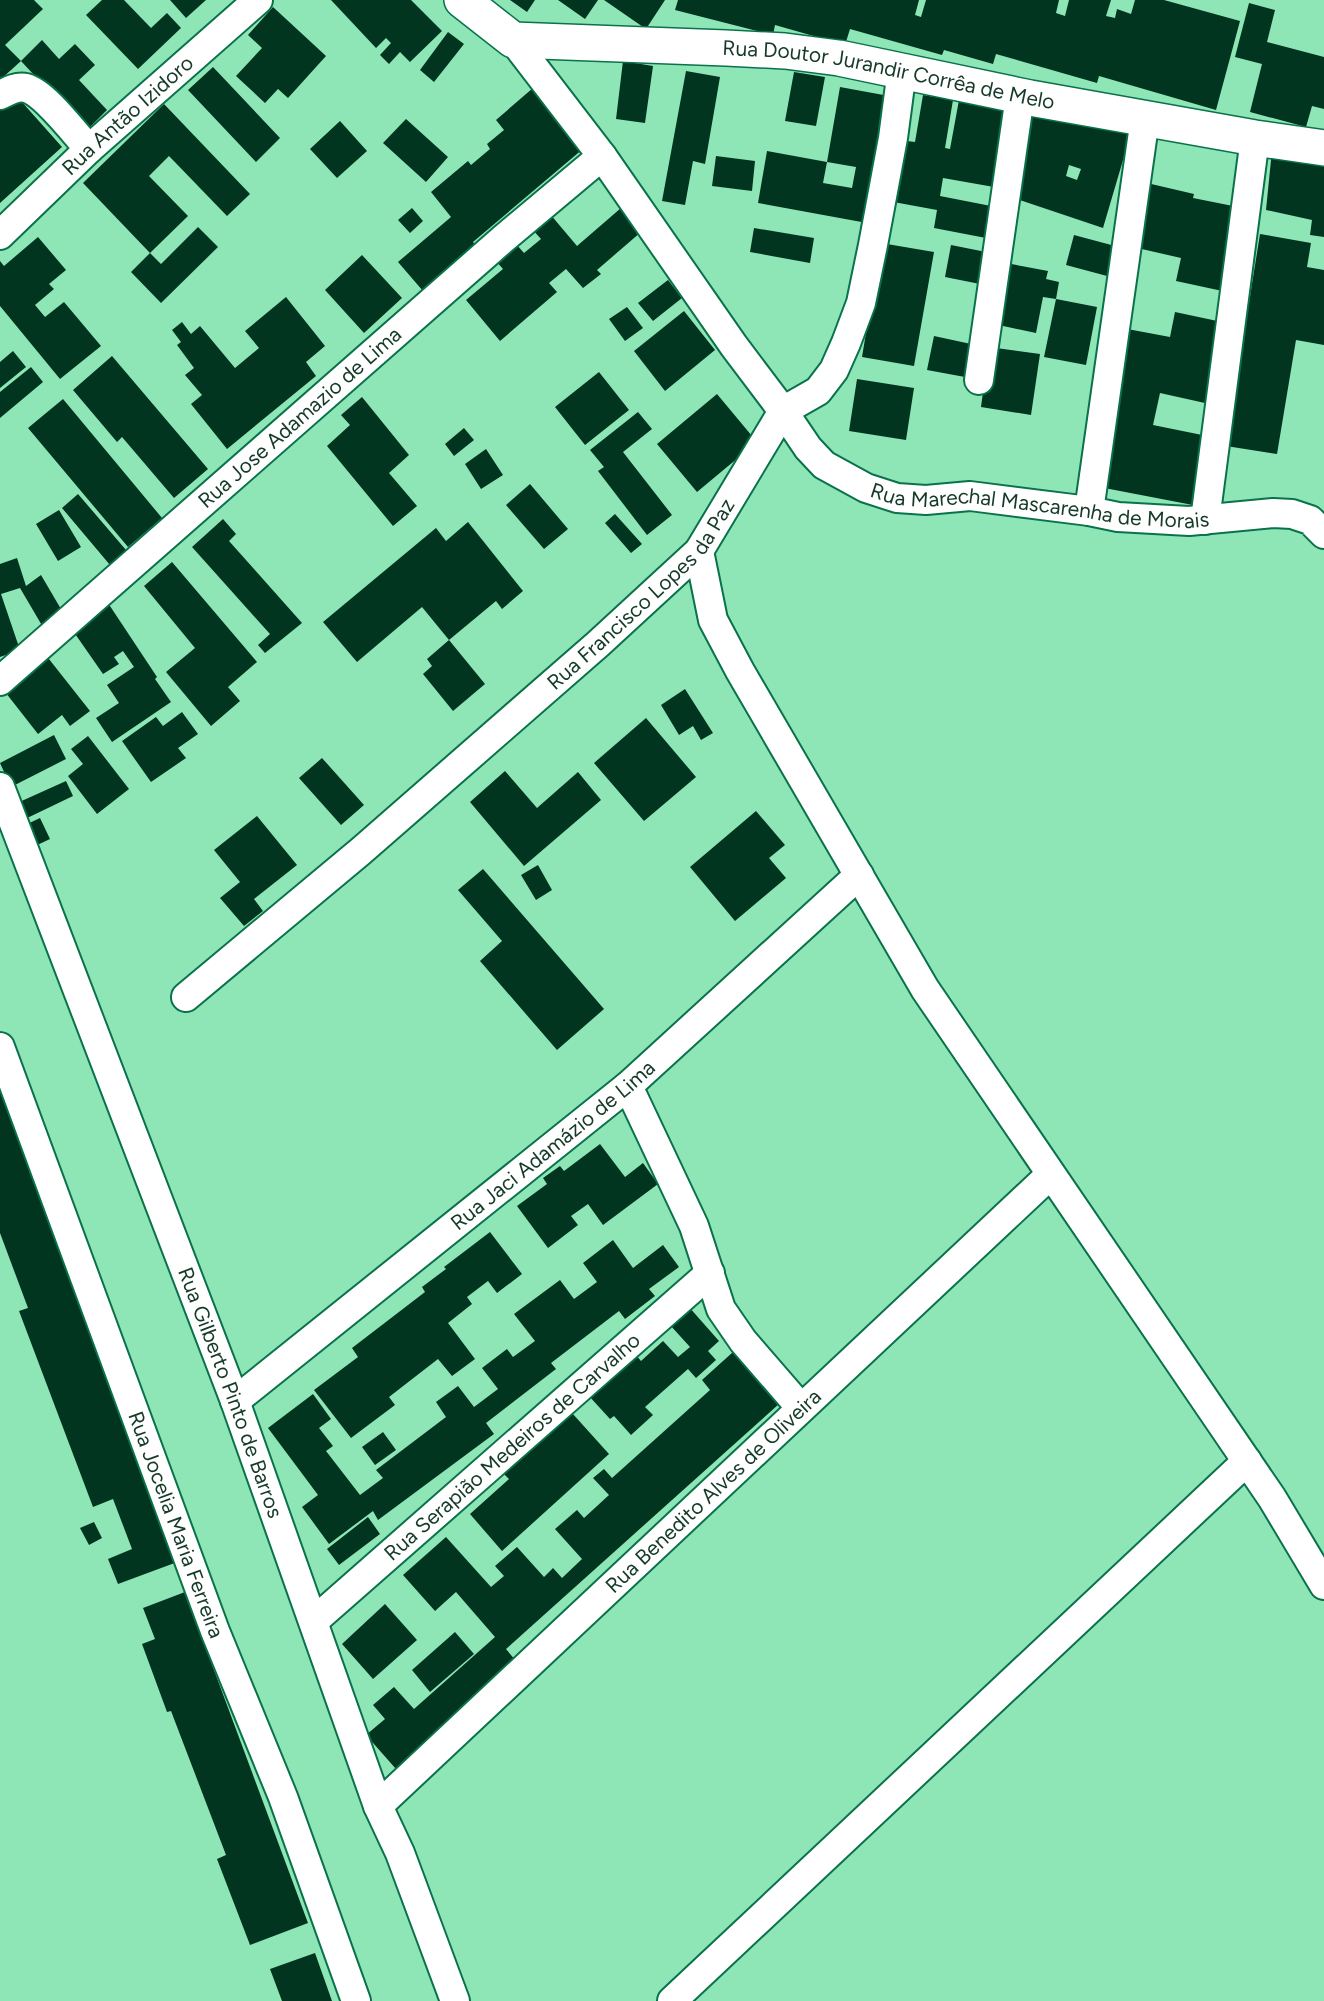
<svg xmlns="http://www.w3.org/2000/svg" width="1324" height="2001" viewBox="0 0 1324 2001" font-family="Figtree,sans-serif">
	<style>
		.building { fill: #01351f; fill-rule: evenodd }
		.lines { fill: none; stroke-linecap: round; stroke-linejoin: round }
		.minor-casing { stroke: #0a724a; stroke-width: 32 }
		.tertiary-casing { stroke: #0a724a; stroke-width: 38 }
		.minor { stroke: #fff; stroke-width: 28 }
		.tertiary { stroke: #fff; stroke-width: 35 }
		.labels { text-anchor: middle; stroke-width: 7; stroke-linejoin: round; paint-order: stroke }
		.street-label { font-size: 21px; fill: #153a28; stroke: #d3fde4 }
	</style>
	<rect width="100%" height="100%" fill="#8ee6b7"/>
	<path class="building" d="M0,0h34l9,9 -38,36 16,16 -21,19z
		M102,0h22l27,28 16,-15 14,15 -43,41 -52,-54z
		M170,0h36l-20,18z
		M331,0h80l31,31 -32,31 -10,-10 -11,12 -9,-9 11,-12 -5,-5 -10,10z
		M510,0h25l-8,12z
		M558,0h40l-13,19z
		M604,0h61l-19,29z
		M678,0h241l-4,15 6,2 5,-17h133l-3,13 9,3 4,-16h42l-5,16 9,2 2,-9 14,5 4,-14h29l76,21 -24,89 -117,-34 -2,7 -101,-29 -3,10 -49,-14 -2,5 -92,-26 -5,16 -70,-20 -2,10 -98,-25z
		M1249,3l26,7 -8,32 57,15v52l-12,-3 -6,21 -56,-15 12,-48 -27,-7z
		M273,7l53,49 -38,42 -10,-9 -13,14 -29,-27 26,-28 -14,-13z
		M448,32l16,12 -30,38 -14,-12z
		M42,40l17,19 16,-15 20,21 -16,15 28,30 -21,21 -65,-70z
		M623,61l30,5 -8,57 -29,-4z
		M213,67l67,71 -24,24 -68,-72z
		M686,71l34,6 -15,87 -12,-3 -8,44 -23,-4z
		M794,72l31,5 -9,49 -31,-5z
		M840,87l49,9 -22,127 -109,-20 9,-52 60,11 -4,21 29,5 4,-21 -29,-5z
		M533,88l51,60 -111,94 3,4 -53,45 -25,-29 53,-45 -20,-25 37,-31 3,4 19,-16 -3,-5 17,-14 -8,-10z
		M13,92l49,55 -62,56v-100z
		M923,95l30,5 -8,48 5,1 9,-49 49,9 -14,78 -51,-9 -3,18 51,10 -5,32 -52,-10 3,-18 -49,-9 11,-61 16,2z
		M164,104l86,90 -23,22 -58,-60 -20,20 39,40 -38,37 -67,-70z
		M1023,104l108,29 -28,95 -92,-31zM1069,165l12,4 -4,11 -11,-4z
		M406,119l42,38 -22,25 -43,-39z
		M340,121l27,30 -30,27 -27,-29z
		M1272,150l52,8v79l-14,-2 2,-15 -46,-10z
		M716,156l39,5 -3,30 -40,-5z
		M1147,183l47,11 -1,4 50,10 -16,84 -51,-11 5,-23 -48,-11z
		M412,208l11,13 -13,12 -12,-13z
		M621,208l20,24 -44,38 4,4 -18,14 -17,-19 -17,14 8,9 -57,49 -34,-41 37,-31 -7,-8 20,-17 8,9 17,-14 -9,-10 18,-15 27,32z
		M198,227l20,20 -57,56 -30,-31 19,-19 11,11z
		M754,228l60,10 -4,25 -60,-11z
		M1260,234l51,9 -4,24 17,3v75l-28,-5 -19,114 -51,-8z
		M1074,235l41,11 -8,30 -41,-11z
		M38,237l28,33 -17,14 5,5 -19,16 10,12 19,-15 37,44 -41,33 -60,-73v-45l4,5z
		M881,243l53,9 -20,114 -52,-9z
		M951,245l35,7 -6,32 -35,-7z
		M362,255l40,43 -38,35 -39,-43z
		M1006,263l42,8 -2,8 13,3 -3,17 -13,-2 -7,36 -42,-9z
		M668,280l14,18 -29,23 -15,-18z
		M286,297l39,49 -19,16 10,14 -89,73 -36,-45 11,-9 -17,-20 9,-7 -17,-23 4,-3 -9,-12 10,-8 9,12 9,-8 35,42 24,-20 -14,-17z
		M1056,299l41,8 -11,58 -42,-8z
		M627,307l16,21 -18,13 -16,-22z
		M684,311l31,39 -50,41 -31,-40z
		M1175,312l47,10 -17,81 -45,-10 -7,32 59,12 -14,69 -104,-20 28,-158 48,9z
		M934,336l37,8 -6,33 -38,-7z
		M989,347l51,7 -9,61 -50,-8z
		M13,351l13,16 -26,21v-26z
		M112,356l96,113 -34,29 -52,-61 -5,5 -44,-52z
		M31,367l12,15 -43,36v-26z
		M599,372l30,38 -44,35 -30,-38z
		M857,379l57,9 -8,52 -57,-9z
		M717,394l40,48 -60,50 -40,-48z
		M362,397l47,58 -20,18 28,33 -24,20 -66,-80 23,-21 -9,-10z
		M63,399l99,119 -34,29 -100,-119z
		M638,412l14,17 -29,23 49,63 -25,20 -49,-64 6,-4 -14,-17z
		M464,428l10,12 -20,16 -9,-12z
		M486,449l17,26 -22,14 -16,-25z
		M530,484l38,45 -24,20 -38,-44z
		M78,494l48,56 -16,15 -48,-57z
		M59,510l22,37 -23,14 -22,-37z
		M615,514l27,30 -11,9 -26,-30z
		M223,519l13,15 -7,7 73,82 -37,30 -7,-8 12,-11 -78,-87z
		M468,522l55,69 -21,18 -6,-8 -47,39 -27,-33 -65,55 -34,-40 113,-94 10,13z
		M17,558l9,28 15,-11 27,46 -21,13 -27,-46 -19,6 19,56 -20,7v-93z
		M172,562l85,100 -29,25 12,14 -29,25 -45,-54 29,-24 -51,-62z
		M108,603l49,74 -2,2 16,23 -59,40 -16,-24 23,-15 -12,-18 27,-18 -11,-16 -9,6 5,7 -16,10 -32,-46z
		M449,640l36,44 -32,27 -30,-37 9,-8 -5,-7z
		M45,654l45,57 -20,15 -8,-11 -24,19 -36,-46z
		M685,689l28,44 -12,7 -8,-14 -14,9 -18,-30z
		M182,712l16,22 -20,14 8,10 -35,24 -29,-41 34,-24 7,9z
		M646,718l50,59 -52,44 -50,-58z
		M54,735l12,24 -55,28 -11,-24z
		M88,736l41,53 -32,25 -29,-38 15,-12 -12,-15z
		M322,758l42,47 -23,20 -42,-47z
		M505,771l32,37 41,-36 23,28 -77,66 -54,-64z
		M66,781l7,15 -50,24 -8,-16z
		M756,811l29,34 -16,13 17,20 -51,43 -45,-54z
		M257,816l40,49 -43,34 9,12 -19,15 -24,-28 20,-16 -26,-32z
		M40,818l10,21 -17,8 -10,-21z
		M538,865l14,25 -16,10 -15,-25z
		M483,869l121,140 -47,41 -77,-89 22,-20 -44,-51z
		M0,1073l180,488 -62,23 -10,-25 24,-10 -19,-50 -20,8 -74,-196 9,-3 -28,-75z
		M600,1144l25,33 18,-14 15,21 -55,41 -15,-21 -17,12 7,9 -30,23 -31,-42 30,-22 -4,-6 17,-12 4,5z
		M490,1232l32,42 -25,19 -9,-12 -21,16 5,7 -24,19 27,36 -23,17 -14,-17 -49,38 6,8 -44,33 -37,-48 44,-33 -6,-9 73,-56 -3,-5 24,-18 -2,-2z
		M613,1240l20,28 30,-23 16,22 -30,22 6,7 -30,23 -6,-8 -68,52 5,6 -70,54 8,11 -116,86 -5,-9 -44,33 -27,-37 16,-12 -50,-67 45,-34 18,25 -12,9 14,18 -7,5 34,44 23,-17 -7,-8 70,-53 -10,-15 22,-16 16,21 24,-18 -16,-21 25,-19 6,8 22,-16 -21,-27 46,-34 14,19 23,-17 -14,-19z
		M689,1307l30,34 -11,10 8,9 -20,18 -8,-9 -43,38 8,8 -22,20 -17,-19 -4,3 -21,-23 47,-41 5,6 22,-20 15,16 12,-10 -20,-22z
		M733,1352l46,52 -273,245 10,12 -120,108 -30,-34 19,-16 -12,-14 21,-18 20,22 81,-72 -39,-45 -21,19 -32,-36 43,-38 45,50 13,-11 -9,-10 22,-19 27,30 9,-9 9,10 20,-19 -27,-30 22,-19 7,8 25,-23 -16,-17 11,-9 8,9 98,-88 -8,-10z
		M572,1413l37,41 -107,97 -32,-37 39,-35 -5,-5z
		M383,1432l13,18 -21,15 -13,-18z
		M368,1517l12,17 -41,31 -12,-16z
		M94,1522l8,16 -13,7 -9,-17z
		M185,1592l123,331 -58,22 -33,-86 9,-4 -55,-144 -4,1 -25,-68 13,-5 -12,-31z
		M385,1604l32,36 -44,39 -31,-35z
		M455,1632l19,22 -44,38 -18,-22z
		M315,1953l17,48h-50l-12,-32z"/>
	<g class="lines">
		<g class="minor-casing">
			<g id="minor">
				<path id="s1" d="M513,40l89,116 132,190 49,65 25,37 16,17 42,23 31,10 29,2 44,-4 119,15 29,6 71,4 84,-8 19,1 18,6 14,14"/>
				<path d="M0,95c8,-4 17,-9 26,-7 19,5 49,46 63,61"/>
				<path id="s2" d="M0,235l89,-86 169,-149"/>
				<path d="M979,380l41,-284"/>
				<path d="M1089,511l56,-393"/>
				<path d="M1205,520l50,-382"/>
				<path d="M699,551l14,69 27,51 185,318 347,509 52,87"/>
				<path id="s3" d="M0,681l503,-442 99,-83"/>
				<path id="s4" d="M0,787l235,614 143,405 22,47 55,148"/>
				<path id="s5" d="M186,997l175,-146 237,-207 101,-93 84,-140 35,-20 16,-21 12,-27 15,-40 12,-58 20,-107 9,-68"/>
				<path id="s6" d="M0,1047l215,584 68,166 73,204"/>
				<path d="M628,1086l66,140 27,83 22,32 58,67"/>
				<path id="s7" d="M235,1401l393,-315 231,-211"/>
				<path id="s8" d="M314,1621l396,-348"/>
				<path id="s9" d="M378,1806l672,-631"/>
				<path d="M672,2001l575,-540"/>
			</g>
		</g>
		<g class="tertiary-casing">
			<g id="tertiary">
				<path id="s10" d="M462,0l51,40 213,8 59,3 54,7 191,40 225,40 69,10"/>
			</g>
		</g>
		<use href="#minor" class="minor"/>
		<use href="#tertiary" class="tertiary"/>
	</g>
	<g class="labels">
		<g class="street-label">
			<text dy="7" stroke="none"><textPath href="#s10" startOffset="443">Rua Doutor Jurandir Corrêa de Melo</textPath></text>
			<text dy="7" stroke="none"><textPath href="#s2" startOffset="175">Rua Antão Izidoro</textPath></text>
			<text dy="7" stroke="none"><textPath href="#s3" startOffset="399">Rua Jose Adamazio de Lima</textPath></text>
			<text dy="7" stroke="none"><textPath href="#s1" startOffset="751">Rua Marechal Mascarenha de Morais</textPath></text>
			<text dy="7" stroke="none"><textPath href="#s5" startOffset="609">Rua Francisco Lopes da Paz</textPath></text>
			<text dy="7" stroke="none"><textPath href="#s7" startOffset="408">Rua Jaci Adamázio de Lima</textPath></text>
			<text dy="7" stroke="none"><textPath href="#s4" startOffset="648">Rua Gilberto Pinto de Barros</textPath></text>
			<text dy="7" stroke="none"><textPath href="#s8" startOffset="264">Rua Serapião Medeiros de Carvalho</textPath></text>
			<text dy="7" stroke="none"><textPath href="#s9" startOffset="460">Rua Benedito Alves de Oliveira</textPath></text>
			<text dy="7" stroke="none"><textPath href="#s6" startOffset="509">Rua Jocelia Maria Ferreira</textPath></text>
		</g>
	</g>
</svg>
